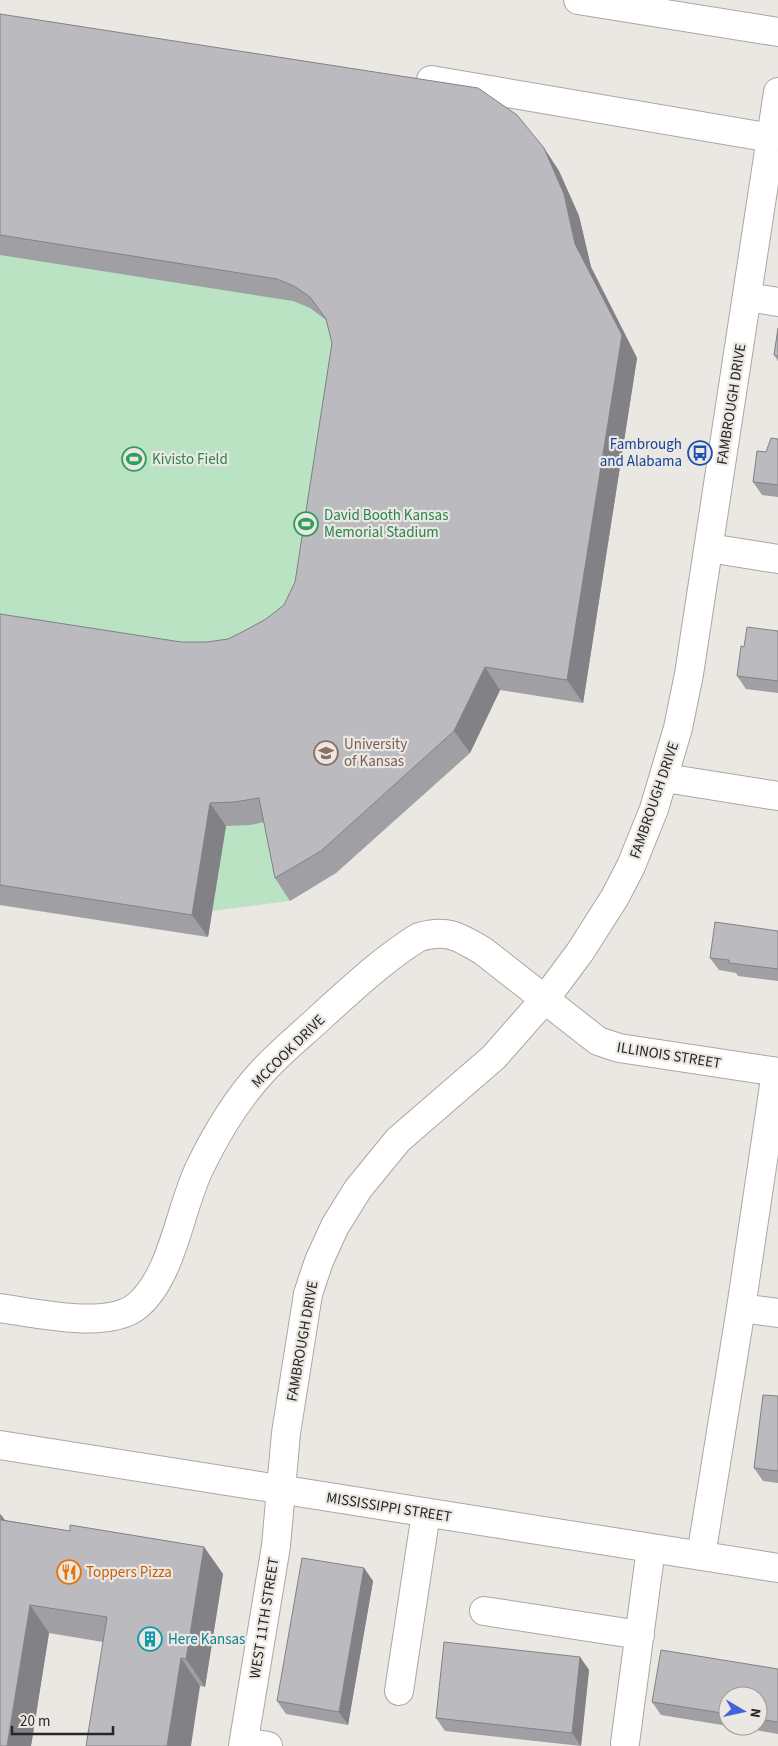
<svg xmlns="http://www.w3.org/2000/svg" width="778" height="1746" viewBox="0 0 778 1746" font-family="'Source Sans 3',sans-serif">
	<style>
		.green { fill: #b9e3c3 }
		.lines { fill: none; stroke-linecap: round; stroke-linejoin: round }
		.minor-casing { stroke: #aba7a3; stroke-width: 30 }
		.minor { stroke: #fff; stroke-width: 28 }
		.wall { fill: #a0a0a4 }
		.shaded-wall { fill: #828286 }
		.building { fill: #bababf; stroke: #828286 }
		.labels { text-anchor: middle; stroke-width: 4.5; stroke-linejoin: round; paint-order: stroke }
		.street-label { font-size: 15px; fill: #282725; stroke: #ebe7e2 }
		.transit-label { font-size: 15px; fill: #164399; stroke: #ebe7e2; text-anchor: end }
		.leisure-label { font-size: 15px; fill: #27864d; stroke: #ebe7e2; text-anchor: start }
		.education-label { font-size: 15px; fill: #785e54; stroke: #ebe7e2; text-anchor: start }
		.food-label { font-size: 15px; fill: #c56008; stroke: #ebe7e2; text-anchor: start }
		.culture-label { font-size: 15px; fill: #0d838f; stroke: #ebe7e2; text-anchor: start }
	</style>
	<rect width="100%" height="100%" fill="#ebe7e2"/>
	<path class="green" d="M0,34l591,233 46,91 -54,345 -83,-13 -30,63 -134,120 -46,28 -78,10 -4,26 -208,-32z"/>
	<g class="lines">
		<g class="minor-casing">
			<path id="minor" d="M578,0l200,32
				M431,80l340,58
				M748,297l30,5
				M709,548l69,11
				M665,778l113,18
				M0,1308c35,5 108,22 137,-2 36,-30 42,-96 63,-139 16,-33 37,-68 62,-95 19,-21 42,-39 63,-59 30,-27 60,-55 94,-76 28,-8 39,-1 64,14l115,90 21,7 159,24
				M741,1308l37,5
				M0,1445l778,123
				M701,1556l40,-248 35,-236
				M484,1611l156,24
				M399,1691l27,-178
				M244,1742l24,4
				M625,1743l26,-195
				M243,1746l33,-200 10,-113 22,-139 11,-33 16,-35 23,-37 40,-49 96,-83 51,-58 35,-47 35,-55 16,-31 23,-57 24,-81 11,-54 89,-582"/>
		</g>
		<use href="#minor" class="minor"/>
	</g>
	<path class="wall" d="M0,14l544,134 15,23 20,45 12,51 46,91 -54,345 -83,-13 -30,63 -134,120 -46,28 -15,-23 -11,-56 -14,3 -24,1 -18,111 -208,-32v-291l181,28h26l21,-3 18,-9 20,-11 18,-14 11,-23 37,-239 -6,-23 -16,-12 -17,-7 -293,-46z
		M778,328v33l-4,-6z
		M778,439v58l-16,-2 -9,-13 13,-30z
		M778,631v62l-32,-4 -9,-13 7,-29z
		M778,931v50l-40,-5 -2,-3 -17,-3 -9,-12z
		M778,1396v87l-15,-2 -9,-13z
		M1,1515l4,5 65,11 134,16 19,27 -18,113 -5,-1 -97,-44 -54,-9 -18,113z
		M364,1568l9,13 -25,144 -62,-11 -9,-13z
		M580,1657l9,13 -8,76 -136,-15 -9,-13z
		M778,1669v65l-47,-8h27v-30h-30v30l-67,-11 -9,-13z"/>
	<path class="shaded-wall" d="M544,148l15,23 20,45 12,51 46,91 -54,345 -16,-23z
		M485,667l15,23 -30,63 -16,-22z
		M210,803l16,23 -18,111 -16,-22z
		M1,1515l20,28 -20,-23z
		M204,1547l19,27 -18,113 -19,-28z
		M364,1568l9,13 -25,144 -9,-13z
		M30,1605l19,28 -18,113h-24z
		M580,1657l9,13 -8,76 -9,-13z
		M181,1658l19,28 -9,60h-24z"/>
	<path class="building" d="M0,14l478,74 39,27 27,33 20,46 11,50 47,91 -55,345 -82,-13 -31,64 -133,120 -46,27 -16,-80 -25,4 -24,1 -18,112 -192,-30v-271l181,28h26l21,-3 18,-9 20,-11 18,-14 11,-23 37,-239 -6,-24 -16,-22 -16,-11 -17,-7 -277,-44z
		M778,328v28l-4,-1z
		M771,438l7,1v46l-25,-3 4,-31 9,1z
		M747,627l31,4v50l-41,-5 4,-30 3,1z
		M715,922l63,9v38l-49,-6v-3l-19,-2z
		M763,1395l15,1v75l-24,-3z
		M0,1515h1v5l69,11v-6l134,22 -18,112 -5,-1 -14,88h-81l21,-129 -77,-12 -23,141h-7z
		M302,1558l62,10 -25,144 -62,-11z
		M444,1642l136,15 -8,76 -136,-15z
		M661,1650l117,19v53l-20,-3v-23h-30v18l-76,-12z"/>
	<defs>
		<g id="bus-ring" transform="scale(1.25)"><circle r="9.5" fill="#ebe7e2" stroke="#1a4fb4" stroke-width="1.5"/><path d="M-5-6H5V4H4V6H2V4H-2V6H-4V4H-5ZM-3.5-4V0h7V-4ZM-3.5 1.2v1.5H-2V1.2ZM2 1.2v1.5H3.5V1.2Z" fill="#1a4fb4"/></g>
		<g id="stadium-ring" transform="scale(1.25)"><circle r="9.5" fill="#ebe7e2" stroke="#2e9e5b" stroke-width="1.5"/><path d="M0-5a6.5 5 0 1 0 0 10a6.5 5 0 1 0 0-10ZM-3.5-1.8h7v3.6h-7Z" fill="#2e9e5b"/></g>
		<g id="university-ring" transform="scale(1.25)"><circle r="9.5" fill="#ebe7e2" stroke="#8d6e63" stroke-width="1.5"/><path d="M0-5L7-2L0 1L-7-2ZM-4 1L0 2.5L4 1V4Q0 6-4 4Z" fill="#8d6e63"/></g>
		<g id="restaurant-ring" transform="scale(1.25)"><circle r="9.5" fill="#ebe7e2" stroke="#e8710a" stroke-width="1.5"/><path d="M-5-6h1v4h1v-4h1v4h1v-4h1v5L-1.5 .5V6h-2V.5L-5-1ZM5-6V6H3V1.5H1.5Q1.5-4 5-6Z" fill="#e8710a"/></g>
		<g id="building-ring" transform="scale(1.25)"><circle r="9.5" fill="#ebe7e2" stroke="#0f9aa8" stroke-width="1.5"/><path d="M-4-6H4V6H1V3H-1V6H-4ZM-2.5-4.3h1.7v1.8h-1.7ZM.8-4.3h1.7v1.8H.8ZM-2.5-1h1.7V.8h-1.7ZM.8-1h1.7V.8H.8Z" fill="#0f9aa8"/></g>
	</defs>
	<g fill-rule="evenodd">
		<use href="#bus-ring" x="700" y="453"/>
		<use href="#stadium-ring" x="134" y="459"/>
		<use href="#stadium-ring" x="306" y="524"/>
		<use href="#university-ring" x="326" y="753"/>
		<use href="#restaurant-ring" x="69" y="1572"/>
		<use href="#building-ring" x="150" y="1639"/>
	</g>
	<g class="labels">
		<g class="street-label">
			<text transform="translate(731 404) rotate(-81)" y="5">FAMBROUGH DRIVE</text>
			<text transform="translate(654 800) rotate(-71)" y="5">FAMBROUGH DRIVE</text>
			<text transform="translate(288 1051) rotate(-45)" y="5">MCCOOK DRIVE</text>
			<text transform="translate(669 1055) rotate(9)" y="5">ILLINOIS STREET</text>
			<text transform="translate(302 1341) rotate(-80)" y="5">FAMBROUGH DRIVE</text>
			<text transform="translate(389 1507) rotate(9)" y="5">MISSISSIPPI STREET</text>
			<text transform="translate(264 1618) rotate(-81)" y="5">WEST 11TH STREET</text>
		</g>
		<g class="transit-label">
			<text x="682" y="449">Fambrough<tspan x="682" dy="17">and Alabama</tspan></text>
		</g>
		<g class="leisure-label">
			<text x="152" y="464">Kivisto Field</text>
			<text x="324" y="520">David Booth Kansas<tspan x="324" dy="17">Memorial Stadium</tspan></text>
		</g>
		<g class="education-label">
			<text x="344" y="749">University<tspan x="344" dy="17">of Kansas</tspan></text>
		</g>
		<g class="food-label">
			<text x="86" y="1577">Toppers Pizza</text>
		</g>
		<g class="culture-label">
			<text x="168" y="1644">Here Kansas</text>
		</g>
	</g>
	<g transform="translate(743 1711) rotate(99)"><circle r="24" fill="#ebe7e2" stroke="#9d9a96"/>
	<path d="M0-4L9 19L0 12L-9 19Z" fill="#4264d7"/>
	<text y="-8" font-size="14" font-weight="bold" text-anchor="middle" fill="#282725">N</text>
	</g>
	<path d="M12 1726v8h101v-8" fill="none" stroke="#282725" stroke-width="2.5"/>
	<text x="20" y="1726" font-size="15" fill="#282725" stroke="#ebe7e2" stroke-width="4" paint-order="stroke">20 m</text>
</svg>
